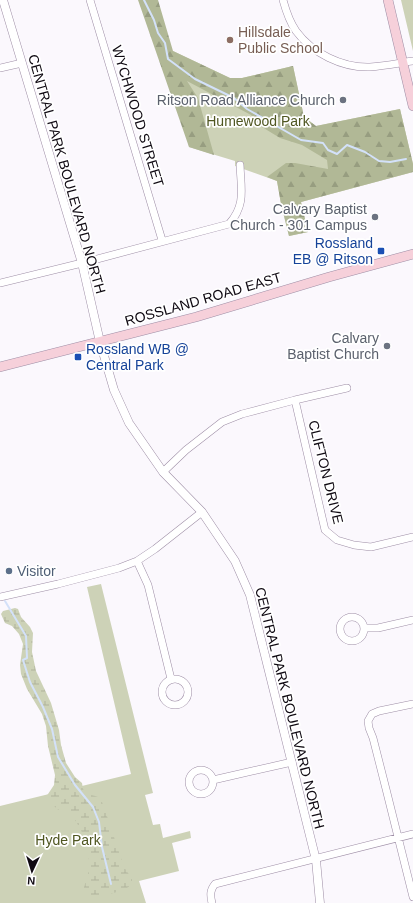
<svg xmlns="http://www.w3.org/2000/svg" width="413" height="903" viewBox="0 0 413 903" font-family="Arial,sans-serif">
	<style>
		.green { fill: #cdd2b7 }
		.forest { fill: url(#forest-firs) }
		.wetland { fill: url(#wetland-marsh) }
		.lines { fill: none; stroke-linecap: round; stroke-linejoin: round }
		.stream { stroke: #d3e1f9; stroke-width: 2 }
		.minor-casing { stroke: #9e8ea6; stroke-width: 8 }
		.tertiary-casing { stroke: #9e8ea6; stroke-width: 9 }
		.secondary-casing { stroke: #9e8ea6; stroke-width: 10 }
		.minor { stroke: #fff; stroke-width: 7 }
		.tertiary { stroke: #fff; stroke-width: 8 }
		.secondary { stroke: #f6d0da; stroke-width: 9 }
		.education-dot { fill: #8d6e63; stroke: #fff; stroke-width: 1.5 }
		.worship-dot { fill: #6b7280; stroke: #fff; stroke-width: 1.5 }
		.transit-dot { fill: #1a4fb4; stroke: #fff; stroke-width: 1.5 }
		.service-dot { fill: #5c6f8a; stroke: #fff; stroke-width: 1.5 }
		.labels { text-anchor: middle; stroke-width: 3.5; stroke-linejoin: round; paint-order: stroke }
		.education-label { font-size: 14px; fill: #785e54; stroke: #fff; text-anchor: start }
		.worship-label { font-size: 14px; fill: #5b616d; stroke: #fff; text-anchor: end }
		.street-label { font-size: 14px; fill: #0f0912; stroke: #fff }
		.park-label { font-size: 14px; fill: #4f5621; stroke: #fff }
		.transit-label { font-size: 14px; fill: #164399; stroke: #fff; text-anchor: end }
		.service-label { font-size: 14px; fill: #4e5e75; stroke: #fff; text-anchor: start }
	</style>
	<defs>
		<pattern id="forest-firs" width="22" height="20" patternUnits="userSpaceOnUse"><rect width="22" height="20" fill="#b1b896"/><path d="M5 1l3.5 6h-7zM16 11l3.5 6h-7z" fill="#979d80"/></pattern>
		<pattern id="wetland-marsh" width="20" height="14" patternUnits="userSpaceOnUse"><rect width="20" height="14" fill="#cdd2b7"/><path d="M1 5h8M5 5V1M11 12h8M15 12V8" fill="none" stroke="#afb39c"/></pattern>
	</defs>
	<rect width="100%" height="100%" fill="#fbf8fd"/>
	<path class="green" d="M401,0h12v51z
		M173,51l57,27h12l51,-12 11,51 12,9 84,-17 13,55v8l-112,30 7,30 -19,4 -8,-32 -4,-23 -42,-15v-5l-46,-14z
		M101,584l52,209 -8,2 8,30 7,-1 3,14 27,-7 1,7 -19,5 7,28 -40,10 7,22h-146v-97l131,-32 -44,-187z"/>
	<path class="forest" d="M138,0h20l15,51 57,27h12l51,-12 11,51 12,9 84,-17 13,55v8l-112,30 7,30 -19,4 -8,-32 -4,-23 -10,-4 19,-14h9l33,6 -1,-9 -25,-15 -22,-7 -18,-11 -11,-12 -64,-34 11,17 16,57 -25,-8z"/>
	<path class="wetland" d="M15,608l3,1 3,8 9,10 3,6 -1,19 4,19 15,32 8,27 2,15 5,18 9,14 7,6 1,6 3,4 12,4 4,5 3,8 19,57 8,12v5c-8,9 -34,13 -45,11l-4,-4 6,-21v-10l-3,-16 -5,-14 -9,-15 -15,-6 -11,-12 8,-12 1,-10 -7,-29 -2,-20 -4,-12 -15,-25 -6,-15 -1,-9 3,-21 -4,-10 -7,-8 -7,-3 -4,-9 2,-3z"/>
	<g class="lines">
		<path class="stream" d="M144,0l10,20 4,13 7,10 3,16 27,20 39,19 13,11 54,31 22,3 5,7 9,4 10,-9 18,7 14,9 11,1 16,-3
			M5,601l21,35 1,22 -4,2 7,22 13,25 9,22 6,28 17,28 18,22 6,15 3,25 9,37"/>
		<g class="minor-casing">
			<path id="minor" d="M90,0l72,240
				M283,0c3,11 6,21 13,31 16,22 46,37 74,36 15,-1 29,-4 43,-6
				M0,68l22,-5
				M0,283l82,-20 147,-39c17,-19 12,-35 11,-59
				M295,400l30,130 12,10 17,5 17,2 42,-10
				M163,472l23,-22 36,-28 20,-8 53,-14 52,-12
				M137,561l11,24 23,94
				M0,597l58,-13 61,-16 18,-7 18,-12 47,-37
				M340 629a12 12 0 1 1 24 0a12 12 0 1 1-24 0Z
				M366,628h12l35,-8
				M162 692a13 13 0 1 1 26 0a13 13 0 1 1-26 0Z
				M413,704l-34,7 -7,3 -4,7 1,7 4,10 13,51 27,108
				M189 782a12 12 0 1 1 24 0a12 12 0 1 1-24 0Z
				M213,780l79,-18
				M212,903c-2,-8 -2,-13 3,-19l198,-50"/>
		</g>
		<g class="tertiary-casing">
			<path id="tertiary" d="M3,0l79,263 18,79 14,48 15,33 34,49 39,40 33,49 15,34 66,265 4,43"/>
		</g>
		<g class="secondary-casing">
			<path id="secondary" d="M388,0l25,106
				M0,367l196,-50 133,-40 84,-23"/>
		</g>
		<use href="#minor" class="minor"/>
		<use href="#tertiary" class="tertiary"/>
		<use href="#secondary" class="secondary"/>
	</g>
	<circle class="education-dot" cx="230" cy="40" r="4"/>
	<g class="worship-dot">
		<circle cx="343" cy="100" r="4"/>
		<circle cx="375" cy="217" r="4"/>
		<circle cx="387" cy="346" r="4"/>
	</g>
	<g class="transit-dot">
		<rect x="377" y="247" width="8" height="8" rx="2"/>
		<rect x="74" y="353" width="8" height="8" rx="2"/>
	</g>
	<circle class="service-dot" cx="9" cy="571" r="4"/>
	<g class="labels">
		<g class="education-label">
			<text x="238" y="37">Hillsdale<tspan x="238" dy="16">Public School</tspan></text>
		</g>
		<g class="worship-label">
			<text x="335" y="105">Ritson Road Alliance Church</text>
			<text x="367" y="214">Calvary Baptist<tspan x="367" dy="16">Church - 301 Campus</tspan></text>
			<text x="379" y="343">Calvary<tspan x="379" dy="16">Baptist Church</tspan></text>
		</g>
		<g class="street-label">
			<text transform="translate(138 116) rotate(73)" y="5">WYCHWOOD STREET</text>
			<text transform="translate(67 174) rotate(74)" y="5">CENTRAL PARK BOULEVARD NORTH</text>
			<text transform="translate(203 299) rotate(-16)" y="5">ROSSLAND ROAD EAST</text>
			<text transform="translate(326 472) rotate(76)" y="5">CLIFTON DRIVE</text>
			<text transform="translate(290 708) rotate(76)" y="5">CENTRAL PARK BOULEVARD NORTH</text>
		</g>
		<g class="park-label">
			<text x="258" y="126">Humewood Park</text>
			<text x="68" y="845">Hyde Park</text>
		</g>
		<g class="transit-label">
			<text x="373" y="248">Rossland<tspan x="373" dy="16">EB @ Ritson</tspan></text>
			<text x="86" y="354" text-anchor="start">Rossland WB @<tspan x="86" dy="16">Central Park</tspan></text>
		</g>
		<g class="service-label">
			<text x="17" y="576">Visitor</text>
		</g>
	</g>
	<g transform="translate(32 871) rotate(184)" stroke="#ffffff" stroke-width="3" paint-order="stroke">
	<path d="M0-3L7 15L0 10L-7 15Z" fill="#0f0912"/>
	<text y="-6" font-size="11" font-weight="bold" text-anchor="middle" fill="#0f0912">N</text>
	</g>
</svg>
